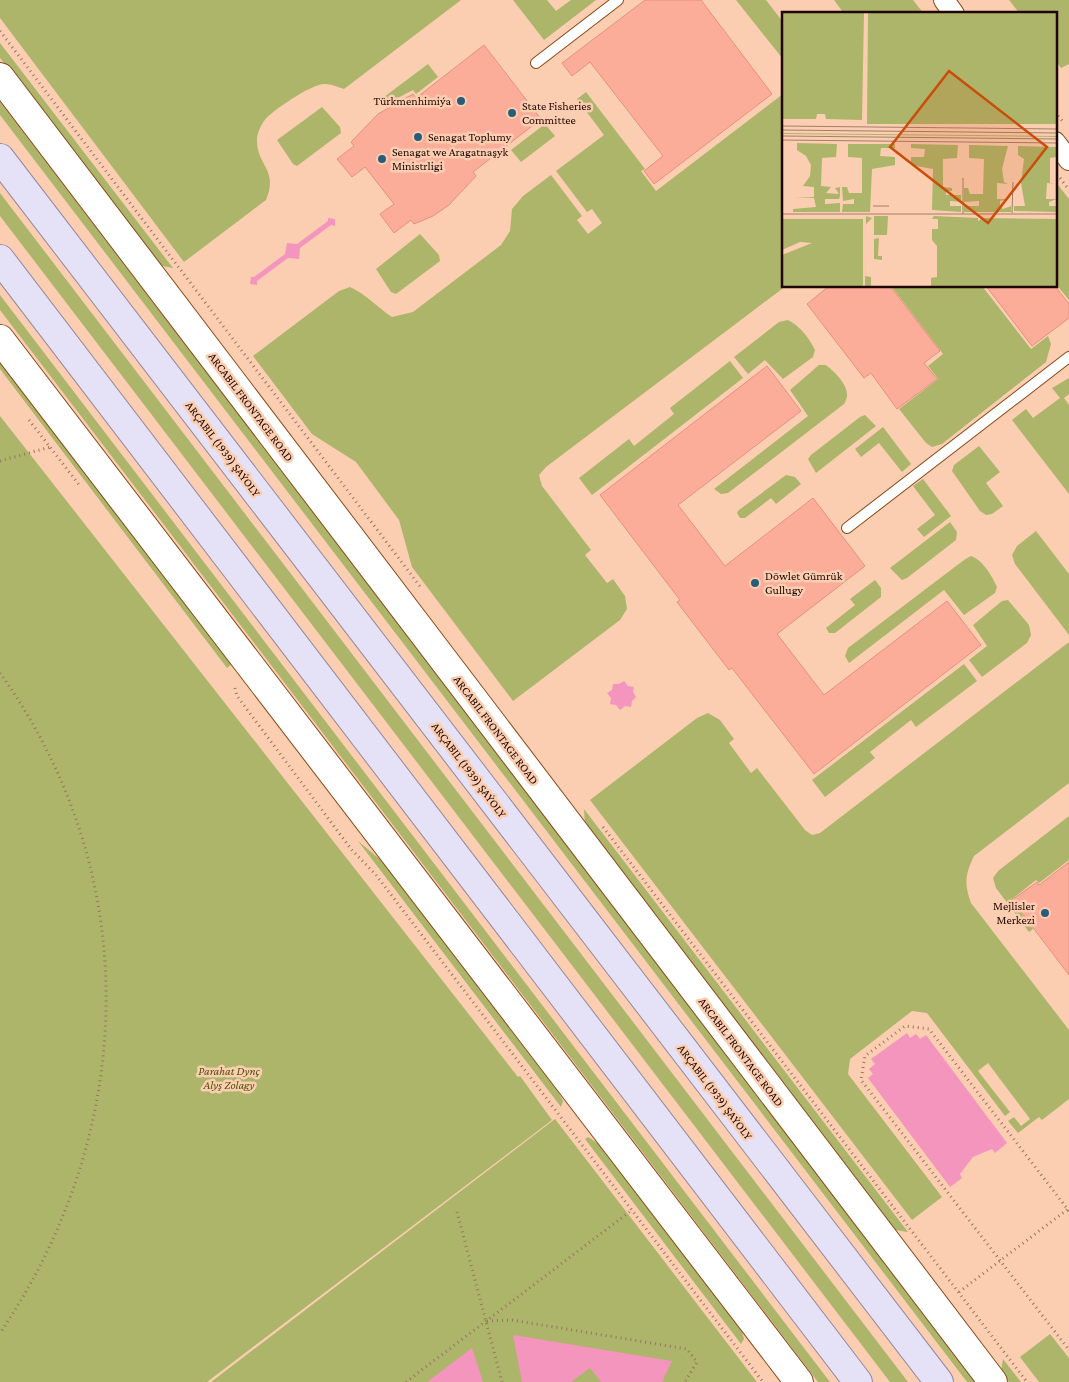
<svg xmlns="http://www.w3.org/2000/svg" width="1069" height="1382" viewBox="0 0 1069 1382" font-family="'Crimson Pro',serif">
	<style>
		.green { fill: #adb56a }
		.water { fill: #f395bc }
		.building { fill: #fcad9a; stroke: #e4907b }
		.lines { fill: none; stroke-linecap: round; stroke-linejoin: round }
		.lane-casing { stroke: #8b4a17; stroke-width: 12 }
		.street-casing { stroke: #8b4a17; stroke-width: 22 }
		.secondary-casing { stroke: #8b4a17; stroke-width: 30 }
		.primary-casing { stroke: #95879d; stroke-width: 30 }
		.path { stroke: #987461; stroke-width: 3; stroke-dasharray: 1 4; stroke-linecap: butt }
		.lane { stroke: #fff; stroke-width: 10 }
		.street { stroke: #fff; stroke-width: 20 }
		.secondary { stroke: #fff; stroke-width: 28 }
		.primary { stroke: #e5e1f7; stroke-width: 28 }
		.poi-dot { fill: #285d79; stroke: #fbceb1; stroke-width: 2 }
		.labels { text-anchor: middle; stroke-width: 5; stroke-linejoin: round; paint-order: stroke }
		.poi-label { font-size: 12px; fill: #1f0600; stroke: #fbceb1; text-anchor: start }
		.street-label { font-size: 12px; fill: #1f0600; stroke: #fbceb1 }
		.park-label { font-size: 12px; font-style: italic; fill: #4d5307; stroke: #fbceb1 }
		.inset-road { fill: none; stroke: #a37e6a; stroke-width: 1 }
		.view { fill: #ca4d0a; fill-opacity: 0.15; stroke: #ca4d0a; stroke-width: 2.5 }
		.inset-edge { fill: none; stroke: #1f0600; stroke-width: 2.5 }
	</style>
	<rect width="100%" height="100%" fill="#fbceb1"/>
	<path class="green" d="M0,0h461l-117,89c-6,-2 -13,-5 -19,-5 -12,-1 -54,27 -61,37 -3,4 -7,13 -7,18 -1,26 22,30 9,61l-82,62 -184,-244z
		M513,0h34l9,11 15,-11h25l-52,40z
		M736,0h30l17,22v37z
		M834,0h79l11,14h-85l3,-3z
		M1009,0h60v64l-8,4 -6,-8v-46h-35z
		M0,43l173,225 -10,-2 -10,-7 -153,-201z
		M428,64l10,13 -22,17 -3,-4 -29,15 -4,-5z
		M586,92l59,77 -4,2 15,20 127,-97v192h3l-240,181 -7,8 3,11 49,64 -6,5 22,28 6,-4 12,17 2,13 -7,11 -107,81 -101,-134 -13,-47 -43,-58 -44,-28 -59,-78 86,-65 11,-4c16,7 27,20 42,30l21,-5 88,-67 9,-14 2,-22 11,-13 28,-21 31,41 -5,4 11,14 14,-11 -10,-14 -5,3 -31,-41 48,-36 -27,-36z
		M0,102l977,1280h-10l-967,-1267z
		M322,107l18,20 1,6 -44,33 -4,-2 -16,-24z
		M545,124l10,12 -34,26 -10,-12z
		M1055,181l14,18v101l-14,-17z
		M0,193l908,1189h-18l-890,-1166z
		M420,234l19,21 1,6 -44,33 -5,-2 -15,-23z
		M891,286h91l49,63 17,-13 3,8 -5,18 -104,82 -10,3 -6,-4 -27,-34 39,-30 -10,-13 15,-12z
		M0,295l830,1087h-12l-818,-1072z
		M788,320c12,6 21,18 27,30l-2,7 -30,22 -18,-19 -17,14 -14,-17 45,-35z
		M0,359l232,305 -5,4 -227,-299z
		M730,361l13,17 -151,117 -13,-17 50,-39 5,7 40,-32 -4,-6z
		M819,365h7c11,9 28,25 18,39l-116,89 -7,1 -7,-5 94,-73 -18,-26z
		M1069,378v16l-5,4 5,7v89l-57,-74 14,-11 7,9 27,-20 -8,-10z
		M865,415l11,11 -60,47 -8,-14 3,-4 49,-38z
		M0,416l518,661 2,-1 32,44 -345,262h-207z
		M883,427l28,37 -9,8 -23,-29 -18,14 -6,-8z
		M979,446l21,26 -14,11 17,23 -11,8 -6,1 -6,-4 -28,-40 2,-6z
		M786,475l9,2 6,7 -25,20 -5,-6 -26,20h-5l-3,-5 2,-3z
		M923,479l28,37 -27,21 -7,-8 18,-14 -22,-29z
		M950,522l7,10 -1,8 -49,38 -5,2 -12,-12z
		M1036,531l33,43v61l-54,-71 -3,-9 5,-9z
		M971,556c12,4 21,20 26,31l-2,6 -31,22 -20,-25 -95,73 -4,-7 3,-8 116,-88z
		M875,580l6,8v9l-46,36h-6l-3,-5 29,-23 -5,-6z
		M1008,600l21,25 2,10 -4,8 -45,34 -13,-17 18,-14 -14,-21 29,-24z
		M1069,642v141l-95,73c-9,19 -10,27 -3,47l98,127v69l-27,21 -3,-3 -21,16 -10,-12 6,-4 7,9 9,-7 -42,-56 -10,8 32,41 -5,4 -78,-103 -15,-2 -62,48 -2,15 94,123 -30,23 -322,-420 107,-82 11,-5 12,7 14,19 -5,4 22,30 6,-5 48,62 7,5 8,-2z
		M964,664l13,17 -61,46 -5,-7 -41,32 5,6 -50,39 -13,-17z
		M584,809l324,423 -13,-2 -310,-405z
		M1069,816v44l-30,23 -3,-3 -25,20 22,29 -4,3 -33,-44 -3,-10 5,-7z
		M358,841l24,20 177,232 4,8 -2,6z
		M555,1119l202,263h-546z
		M588,1137l11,7 143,188 2,7 -3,5 -156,-205z
		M1050,1334l19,24v24h-30l-19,-25z
		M1003,1359l18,23h-12l-8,-11z"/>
	<path class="water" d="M328,218l7,1v7l-4,-1 -31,23 -1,11 -11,-1 -31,23v4l-7,-1 1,-7h3l31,-23 2,-11 10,1 31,-23z
		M624,681l4,5 6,1 -1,5 3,5 -4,4 -1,6 -6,-1 -5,4 -4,-5 -6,-1 1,-6 -4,-5 5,-3 1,-6h6z
		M907,1033l3,5 6,-4 4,5 6,-4 81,108 -12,10 -3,-4 -19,8 -13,17 2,4 -12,9 -82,-109 5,-4 -4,-5 6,-5 -4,-5z
		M513,1335l159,26 -10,21h-61l-11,-14 -19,14h-49z
		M472,1348l11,34h-56z"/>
	<path class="building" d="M645,0h56l71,94 -118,90 -10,-13 19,-15 -73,-94 -18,14 -10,-13z
		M484,45l57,74 -68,53 3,4 -27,29 -16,11 -19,8 -3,-4 -17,13 -14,-19 14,-10 -29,-37 -13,10 -15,-18 17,-13 -3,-4 27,-28 35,-20 3,4z
		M829,286h61l50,65 -16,12 13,16 -40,30 -26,-36 -7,5 -57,-74z
		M986,286h69l14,18v14l-37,28z
		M767,366l34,45 -123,94 47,61 88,-68 52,68 -88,68 47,61 123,-94 34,44 -167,129 -82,-106 -3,2 -52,-68 3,-2 -80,-105z
		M1069,862v113l-57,-75 25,-18 2,3z"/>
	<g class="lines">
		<g class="lane-casing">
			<path id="lane" d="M536,63l82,-63
				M847,528l222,-171"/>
		</g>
		<g class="street-casing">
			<path id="street" d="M944,0l10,14
				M1055,142l14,18"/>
		</g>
		<g class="secondary-casing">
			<path id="secondary" d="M0,77l993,1305
				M0,339l799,1043"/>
		</g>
		<g class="primary-casing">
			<path id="primary" d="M0,158l939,1224
				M0,259l858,1123"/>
		</g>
		<path class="path" d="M0,31l422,558
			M1055,112l9,11
			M1060,178l9,12
			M29,420l51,66
			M0,461l50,-14
			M0,673c145,202 138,457 0,660
			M235,688l2,8 114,153 25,26 387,507
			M603,827l424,555
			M1069,1211l-140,-182 -24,-3 -40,30 -4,24 208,270
			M457,1212l45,170
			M959,1292l109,-83
			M487,1321l25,-1 175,29 10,13 -12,20
			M406,1382l226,-172"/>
		<use href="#lane" class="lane"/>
		<use href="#street" class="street"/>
		<use href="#secondary" class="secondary"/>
		<use href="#primary" class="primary"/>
	</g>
	<g class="poi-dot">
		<circle cx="461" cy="101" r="5"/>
		<circle cx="512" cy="113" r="5"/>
		<circle cx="418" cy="137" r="5"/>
		<circle cx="382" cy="159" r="5"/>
		<circle cx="755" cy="583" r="5"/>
		<circle cx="1045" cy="913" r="5"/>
	</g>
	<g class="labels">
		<g class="poi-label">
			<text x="451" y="105" text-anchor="end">Türkmenhimiýa</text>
			<text x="522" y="110">State Fisheries<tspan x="522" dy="14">Committee</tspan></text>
			<text x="428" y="141">Senagat Toplumy</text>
			<text x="392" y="156">Senagat we Aragatnaşyk<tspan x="392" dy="14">Ministrligi</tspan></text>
			<text x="765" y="580">Döwlet Gümrük<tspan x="765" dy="14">Gullugy</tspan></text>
			<text x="1035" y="910" text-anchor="end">Mejlisler<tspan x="1035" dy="14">Merkezi</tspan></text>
		</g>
		<g class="street-label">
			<text transform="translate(251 407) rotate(53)" y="4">ARCABIL FRONTAGE ROAD</text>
			<text transform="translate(223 449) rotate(53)" y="4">ARÇABIL (1939) ŞAÝOLY</text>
			<text transform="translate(496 730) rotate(53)" y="4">ARCABIL FRONTAGE ROAD</text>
			<text transform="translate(469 770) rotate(53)" y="4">ARÇABIL (1939) ŞAÝOLY</text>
			<text transform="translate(741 1052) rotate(53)" y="4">ARCABIL FRONTAGE ROAD</text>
			<text transform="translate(715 1092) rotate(53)" y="4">ARÇABIL (1939) ŞAÝOLY</text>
		</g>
		<g class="park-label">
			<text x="229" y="1075">Parahat Dynç<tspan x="229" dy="14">Alyş Zolagy</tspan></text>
		</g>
	</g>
	<g transform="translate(782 12)">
		<rect width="275" height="275" fill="#fbceb1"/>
		<path d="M0,0h82l-2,108 -36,-1 -1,-5h-8l-1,5h-34zM86,0h189v112h-190zM0,121l275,3v1l-275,-3zM15,131l40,1 -1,13 -14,1 -1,28 10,1 -5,6 13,1 -4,-6 5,-1v9l-1,3h-14v5l15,-1v9h-47v-3l23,-2 -2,-9h-19l19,-1v-10l-11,-1 7,-10 1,-11 -5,-9 -9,-6zM66,132h47v4h-14l-1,8 15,1v8l-23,4 -2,43h-28l1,-8h11v-5l-11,2 -1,-14h5l2,6h13v-35l-14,-1zM129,132l47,1 -1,13 -14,1v28l9,1v3h-6v4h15v7l-11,-1v5h11v6l-29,-2 1,-41 -22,-4v-8h13l1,-8 -14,-1zM187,133l39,1 -6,23 2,13 4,2 -11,-1v16h12l-9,2v5l3,3 8,-3v6h-47v-6h15v-5l-15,1v-14h4l2,6h13l1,-35 -15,-1zM236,134l39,1v10l-7,1v25l7,1 -10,-1 -1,16h11l-8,3v4h8v6l-43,-1v-5h11l-4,-23 3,-24 -6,-4zM84,204l6,2 -6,6 -1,52 6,1v10h-6zM92,204h14l-1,19h-13zM152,204l44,2v3l5,-3 74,1v68h-126v-9l6,-1v-31l-5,-6v-11h6v-10h-6zM0,207h81v68h-81v-32l30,-12 -12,-1 -18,8zM97,226l-1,18h4v4l-8,-1v-20z" fill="#adb56a"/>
		<path class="inset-road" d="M0,114l275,3M0,118l275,3M0,124l275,3M0,128l275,3M91,194h16M230,201l1,-31M0,202h275M181,202v-36"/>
		<path class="view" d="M167,59l98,76 -59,76 -98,-76z"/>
		<rect width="275" height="275" class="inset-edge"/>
	</g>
</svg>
